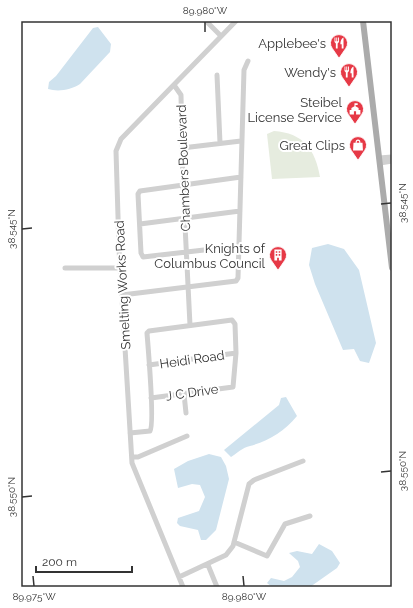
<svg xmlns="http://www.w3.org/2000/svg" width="413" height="608" viewBox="0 0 413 608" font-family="Raleway,sans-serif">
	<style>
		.green { fill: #e6ecdf }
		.water { fill: #cfe2ee }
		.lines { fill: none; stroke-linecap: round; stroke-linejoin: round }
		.minor { stroke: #d0d0d0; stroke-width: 5 }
		.major { stroke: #ababab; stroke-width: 6 }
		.ticks { fill: none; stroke: #333; stroke-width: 1.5 }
		.labels { text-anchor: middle; stroke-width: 4; stroke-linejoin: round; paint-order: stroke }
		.poi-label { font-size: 13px; fill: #333; stroke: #fff; text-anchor: end }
		.street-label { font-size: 13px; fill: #333; stroke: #fff }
		.neatline { fill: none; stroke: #333; stroke-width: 1.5 }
		.ticks-label { font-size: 10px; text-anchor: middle; fill: #333 }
	</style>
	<rect width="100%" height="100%" fill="#fff"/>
	<path class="green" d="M274,131c29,2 41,18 46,46l-48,2 -5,-45z"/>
	<path class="water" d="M98,27l13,17 -1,8 -30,32c-9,6 -22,8 -32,5l1,-7 7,-6 37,-48z
		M328,244l16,5 15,21 17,73 -7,20 -9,-2 -6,-12 -11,1 -28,-66 -6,-19 3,-17z
		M286,397l11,19c-13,16 -29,25 -47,30 -7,1 -14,8 -19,11l-7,-7 55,-45 2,-7z
		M209,454l12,3 5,9 3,13 -13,51 -10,10h-5l-3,-10 -18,-4 -3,-3 1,-5 21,-7 6,-14 -5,-12 -8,-1 -14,4 -4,-19 14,-8z
		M319,544l13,7 8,12 -3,5 -27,19h-38l-5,-4 4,-5 13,3 8,-4 8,-10 -2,-6 -9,-8 8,-2 15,3z"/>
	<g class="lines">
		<path class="minor" d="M206,21l15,15
			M217,75l3,68
			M174,85l7,10 2,90 7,140
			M182,148l59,-7
			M379,158l13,-1
			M380,163l12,-2
			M140,224l100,-13
			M239,246l-96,11 -2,-4 -3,-59 2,-3 101,-14
			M65,268h55
			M122,295l114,-14 2,-3 6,-208 4,-9
			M149,365l87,-12
			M184,394l2,19
			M130,433l20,-2c5,-7 -2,-84 -3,-98l2,-2 83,-11 3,4 1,29 -3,34 -82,11
			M132,457h6l49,-21
			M234,542l33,14 18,-32 25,-8
			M208,565l9,22
			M179,577l47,-22 7,-9 16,-62 5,-4 49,-19
			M183,587l-51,-124 -13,-214 -3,-98 5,-12 115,-118"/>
		<path class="major" d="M363,21l29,247"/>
	</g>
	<path class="ticks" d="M205,22v10M381,204l10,-1M22,229l10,-1M381,472l10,-1M22,497l10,-1M33,576l1,10M243,576l1,10"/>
	<defs>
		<g id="restaurant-pin" transform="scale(0.9)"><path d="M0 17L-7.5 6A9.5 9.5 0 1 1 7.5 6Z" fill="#e63946" stroke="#fff"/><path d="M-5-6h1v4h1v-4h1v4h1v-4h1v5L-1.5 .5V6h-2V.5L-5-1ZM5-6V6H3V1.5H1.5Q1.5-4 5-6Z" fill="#fff"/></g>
		<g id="civic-pin" transform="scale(0.9)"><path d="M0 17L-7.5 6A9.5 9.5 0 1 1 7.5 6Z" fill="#e63946" stroke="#fff"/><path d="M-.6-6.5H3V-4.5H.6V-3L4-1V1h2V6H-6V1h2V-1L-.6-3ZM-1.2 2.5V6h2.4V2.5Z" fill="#fff"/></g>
		<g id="shop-pin" transform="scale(0.9)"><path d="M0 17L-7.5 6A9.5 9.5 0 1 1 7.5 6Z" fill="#e63946" stroke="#fff"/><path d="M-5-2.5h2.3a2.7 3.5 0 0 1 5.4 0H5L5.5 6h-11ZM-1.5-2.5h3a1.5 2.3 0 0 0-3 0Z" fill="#fff"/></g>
		<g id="building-pin" transform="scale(0.9)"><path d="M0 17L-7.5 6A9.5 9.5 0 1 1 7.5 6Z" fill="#e63946" stroke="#fff"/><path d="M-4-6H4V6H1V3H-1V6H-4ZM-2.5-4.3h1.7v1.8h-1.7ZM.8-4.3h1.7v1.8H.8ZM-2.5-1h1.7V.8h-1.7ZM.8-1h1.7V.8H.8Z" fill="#fff"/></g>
	</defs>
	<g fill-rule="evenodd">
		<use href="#restaurant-pin" x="339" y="43"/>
		<use href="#restaurant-pin" x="349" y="72"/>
		<use href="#civic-pin" x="355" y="109"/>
		<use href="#shop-pin" x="358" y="145"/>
		<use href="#building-pin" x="278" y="255"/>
	</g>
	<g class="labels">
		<g class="poi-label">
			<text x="326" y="48">Applebee's</text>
			<text x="336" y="77">Wendy's</text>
			<text x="342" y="107">Steibel<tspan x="342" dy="15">License Service</tspan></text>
			<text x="345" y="150">Great Clips</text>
			<text x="265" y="253">Knights of<tspan x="265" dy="15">Columbus Council</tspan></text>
		</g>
		<g class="street-label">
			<text transform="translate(183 168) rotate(-92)" y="5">Chambers Boulevard</text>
			<text transform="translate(122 285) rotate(-93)" y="5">Smelting Works Road</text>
			<text transform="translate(192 359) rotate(-8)" y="5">Heidi Road</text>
			<text transform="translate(192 392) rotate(-8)" y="5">J C Drive</text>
		</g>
	</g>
	<rect width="413" height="608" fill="none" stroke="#ffffff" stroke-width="44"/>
	<path d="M36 566v6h96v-6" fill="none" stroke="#333333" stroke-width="2"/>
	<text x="42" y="566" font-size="12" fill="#333333" stroke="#ffffff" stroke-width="3" paint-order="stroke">200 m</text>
	<rect x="22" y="22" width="369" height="564" class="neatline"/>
	<g class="ticks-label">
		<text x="205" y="14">89.980°W</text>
		<text transform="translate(402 203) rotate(-90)" y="4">38.545°N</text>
		<text transform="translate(11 229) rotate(-90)" y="4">38.545°N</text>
		<text transform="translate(402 471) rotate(-90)" y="4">38.550°N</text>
		<text transform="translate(11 497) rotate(-90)" y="4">38.550°N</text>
		<text x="34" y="600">89.975°W</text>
		<text x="244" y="600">89.980°W</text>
	</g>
</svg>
